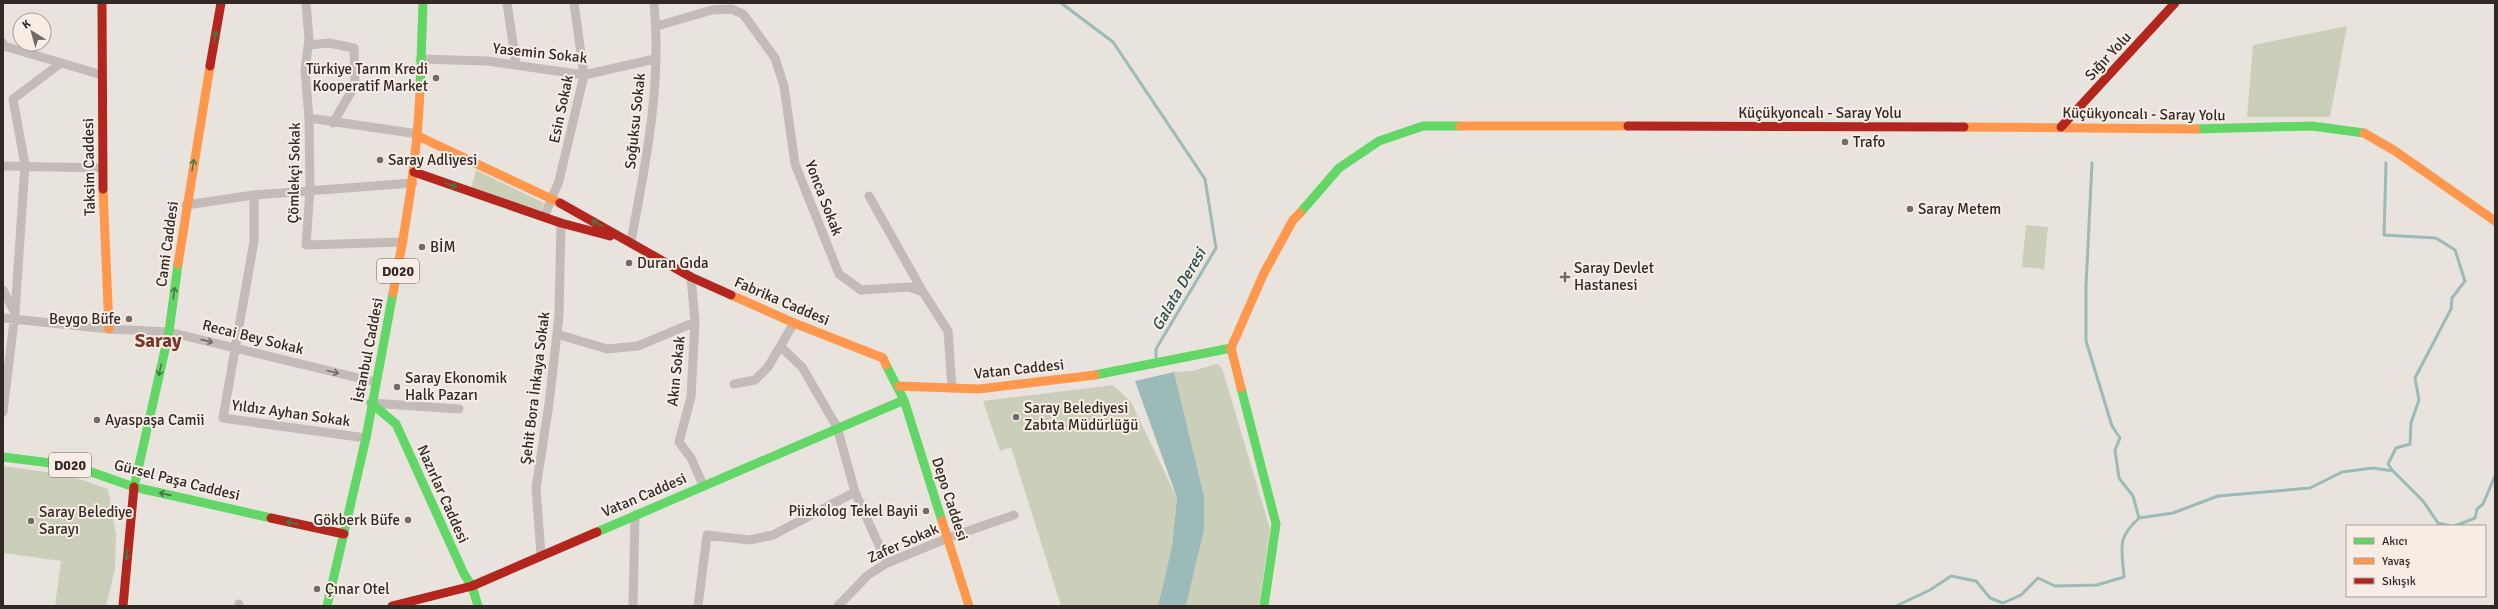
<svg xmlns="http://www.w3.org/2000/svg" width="2498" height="609" viewBox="0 0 2498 609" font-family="Signika,sans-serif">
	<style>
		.green { fill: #cbceb9 }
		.water { fill: #9bbab8 }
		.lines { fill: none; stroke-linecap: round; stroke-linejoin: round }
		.stream { stroke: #9bbab8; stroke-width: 3 }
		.street { stroke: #c2bbb7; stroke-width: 9 }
		.fast { stroke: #63d668; stroke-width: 9 }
		.slow { stroke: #ff974d; stroke-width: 9 }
		.jam { stroke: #b3261e; stroke-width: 9 }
		.oneway { stroke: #487744 }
		.oneway2 { stroke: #736b67 }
		.poi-dot { fill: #726a66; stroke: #f7ede4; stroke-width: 1.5 }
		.labels { text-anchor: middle; stroke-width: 4; stroke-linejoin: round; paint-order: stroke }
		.shield { fill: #f7ede4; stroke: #6d645f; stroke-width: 1 }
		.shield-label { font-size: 14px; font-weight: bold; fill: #322926 }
		.street-label { font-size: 15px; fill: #322926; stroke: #f7ede4 }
		.poi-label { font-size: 15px; fill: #322926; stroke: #f7ede4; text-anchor: start }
		.water-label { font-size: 16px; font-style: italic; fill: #204f4f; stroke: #f7ede4 }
		.district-label { font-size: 19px; font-weight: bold; fill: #793627; stroke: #f7ede4 }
	</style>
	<rect width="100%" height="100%" fill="#e9e3de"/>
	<path class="green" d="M2347,26l-17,91h-83l6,-72z
		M476,170l68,33 -3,8 -70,-22z
		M2026,225l22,2 -4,42 -22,-2z
		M1217,364l5,4 48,161 -11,77h-73l18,-76v-34l-30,-124 18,-1z
		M1113,385l18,17 46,96 -5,48 -14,60h-97l-50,-159 -11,4 -17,-50z
		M3,466l65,9 40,14 8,45 -1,35 -9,37h-51l6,-45 -58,-8z"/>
	<path class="water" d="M1174,372l30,124v34l-18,76h-28l14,-60 5,-48 -42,-117z"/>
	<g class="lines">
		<path class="stream" d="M1061,3l52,39 92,137 11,69 -60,101v11
			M2386,163l-2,72 52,3 19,12 10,31 -13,17 -1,11 -36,69 4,22 -8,23 -1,21 -14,4 -8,16 5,7
			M2139,518l34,-5 45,-17 92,-8 32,-16 31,-4 20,3 30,30 15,22 13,3
			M2455,526l20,-8 2,-9 6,-5 12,-28
			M1896,606l34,-16 21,-14 25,5 14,17 13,5 18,-8 17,-17 17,8 42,-1 27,-8c-2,-29 -8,-38 15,-59l-6,-22 -14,-18 -4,-28 5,-12 -8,-12 -26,-85v-55l6,-123"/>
		<path class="street" d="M306,3l3,36 -4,31 4,48 1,72 -4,55 97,-3
			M507,3l9,61
			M657,26l55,-16 19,-1 12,5 32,44 9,28 11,78 44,110 22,16 48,-3 14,5 25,39 4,57
			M3,43l1,3 98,29
			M308,45l21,-2 25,5 1,37 -22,38
			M420,59l67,2 97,14 71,-16
			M309,118l109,16
			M3,166l99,2
			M254,195v46l-31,177 143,20
			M869,196l54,96
			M186,205l68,-10 159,-12
			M544,217l15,-36 25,-106 -10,-72
			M631,241c15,-78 31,-158 23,-238
			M691,277l4,45 -4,75 -12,45 12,16 12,27
			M3,290l11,21
			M3,318l106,11 60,3 206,50
			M557,334l50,15 31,-3 57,-24
			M781,347l21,20 35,60 18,65 32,71
			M734,384l21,-4 13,-13 26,-44
			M371,403l88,6
			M3,412l12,-99 10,-148 -12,-66 48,-36
			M541,555l-5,-67 13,-84 10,-89 2,-92
			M239,604v2
			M633,606l2,-91
			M698,606l9,-71 42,5 24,-5 82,-43
			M838,606l30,-31 19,-12 61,-25 66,-23"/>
		<path class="fast" d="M420,91l3,-88
			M2196,129l116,-3 52,7
			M1300,213l39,-45 40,-27 44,-15h37
			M886,365l18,35 38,121
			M1095,375l136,-27
			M1241,388l35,136 -12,82
			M371,403l25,21 68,150 8,12 6,20
			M3,457l71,9 60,21 137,31
			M134,487l35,-155 9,-68
			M597,532l307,-132
			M327,606l39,-168 27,-145"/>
		<path class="slow" d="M1460,126h168
			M1964,127l232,2
			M2364,133l31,18 100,70
			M418,136l142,67
			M103,189l6,140
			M178,264l32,-198
			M393,293c13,-67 24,-133 27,-202
			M731,295l63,28 89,35 3,7
			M899,386l80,3 116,-14
			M1241,388l-10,-40 33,-75 29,-53 7,-7
			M942,521l27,85"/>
		<path class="jam" d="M102,3l1,186
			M210,66l11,-63
			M1628,126l336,1
			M2061,127l114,-124
			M414,172l147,51 49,13
			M560,203l131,74 40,18
			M271,518l73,16
			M123,606l11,-119
			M392,606l80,-20 125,-54"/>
	</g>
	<defs><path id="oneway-shaft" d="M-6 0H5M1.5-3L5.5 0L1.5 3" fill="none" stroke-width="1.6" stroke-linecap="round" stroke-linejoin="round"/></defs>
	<g class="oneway">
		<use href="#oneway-shaft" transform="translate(215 37) rotate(-81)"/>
		<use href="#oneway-shaft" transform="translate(193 165) rotate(-80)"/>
		<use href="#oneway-shaft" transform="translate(451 185) rotate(19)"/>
		<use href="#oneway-shaft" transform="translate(597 223) rotate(-152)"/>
		<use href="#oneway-shaft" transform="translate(174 293) rotate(-82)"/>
		<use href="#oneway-shaft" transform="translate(160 370) rotate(103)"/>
		<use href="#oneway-shaft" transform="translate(165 494) rotate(-167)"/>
		<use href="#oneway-shaft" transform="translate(292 523) rotate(-167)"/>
		<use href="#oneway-shaft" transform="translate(127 554) rotate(96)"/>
	</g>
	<g class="oneway2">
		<use href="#oneway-shaft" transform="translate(207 341) rotate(13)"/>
		<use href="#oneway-shaft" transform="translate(333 372) rotate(14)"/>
	</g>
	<g class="poi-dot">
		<circle cx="436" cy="78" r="4"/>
		<circle cx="1845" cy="142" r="4"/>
		<circle cx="380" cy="160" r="4"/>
		<circle cx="1910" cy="209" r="4"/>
		<circle cx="422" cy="247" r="4"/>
		<circle cx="629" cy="263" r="4"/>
		<path d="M1563 271h4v4h4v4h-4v4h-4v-4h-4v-4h4z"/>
		<circle cx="129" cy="319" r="4"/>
		<circle cx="397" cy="387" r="4"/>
		<circle cx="1016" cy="417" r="4"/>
		<circle cx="97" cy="420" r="4"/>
		<circle cx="926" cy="511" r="4"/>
		<circle cx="408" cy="520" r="4"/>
		<circle cx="31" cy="521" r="4"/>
		<circle cx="317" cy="589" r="4"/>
	</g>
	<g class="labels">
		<g class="shield">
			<rect x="377" y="259" width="42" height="24" rx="3"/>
			<rect x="49" y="453" width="42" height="24" rx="3"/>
		</g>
		<g class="shield-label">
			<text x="398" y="276">D020</text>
			<text x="70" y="470">D020</text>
		</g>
		<g class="street-label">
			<text transform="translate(540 53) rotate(6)" y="5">Yasemin Sokak</text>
			<text transform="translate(2108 56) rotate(-47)" y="5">Sığır Yolu</text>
			<text transform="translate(561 109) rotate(-78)" y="5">Esin Sokak</text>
			<text x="1820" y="118">Küçükyoncalı - Saray Yolu</text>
			<text transform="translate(2144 114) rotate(1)" y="5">Küçükyoncalı - Saray Yolu</text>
			<text transform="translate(635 121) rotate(-84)" y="5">Soğuksu Sokak</text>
			<text transform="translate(89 167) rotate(-91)" y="5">Taksim Caddesi</text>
			<text transform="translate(294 173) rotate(-89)" y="5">Çömlekçi Sokak</text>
			<text transform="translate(824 198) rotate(69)" y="5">Yonca Sokak</text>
			<text transform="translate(167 244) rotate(-82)" y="5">Cami Caddesi</text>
			<text transform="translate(782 301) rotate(23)" y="5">Fabrika Caddesi</text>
			<text transform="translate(253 337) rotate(14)" y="5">Recai Bey Sokak</text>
			<text transform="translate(368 350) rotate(-79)" y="5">İstanbul Caddesi</text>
			<text transform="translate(1019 369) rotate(-6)" y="5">Vatan Caddesi</text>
			<text transform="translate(676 371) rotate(-84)" y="5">Akın Sokak</text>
			<text transform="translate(535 388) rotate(-83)" y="5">Şehit Bora İnkaya Sokak</text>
			<text transform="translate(291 413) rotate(8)" y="5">Yıldız Ayhan Sokak</text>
			<text transform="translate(177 480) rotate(14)" y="5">Gürsel Paşa Caddesi</text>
			<text transform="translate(443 494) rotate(66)" y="5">Nazırlar Caddesi</text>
			<text transform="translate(644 495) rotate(-23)" y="5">Vatan Caddesi</text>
			<text transform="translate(950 499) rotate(72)" y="5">Depo Caddesi</text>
			<text transform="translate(903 543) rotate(-24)" y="5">Zafer Sokak</text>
		</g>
		<g class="poi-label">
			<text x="428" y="74" text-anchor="end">Türkiye Tarım Kredi<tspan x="428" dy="17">Kooperatif Market</tspan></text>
			<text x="1853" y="147">Trafo</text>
			<text x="388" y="165">Saray Adliyesi</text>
			<text x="1918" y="214">Saray Metem</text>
			<text x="430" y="252">BİM</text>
			<text x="637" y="268">Duran Gıda</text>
			<text x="1574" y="273">Saray Devlet<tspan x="1574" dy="17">Hastanesi</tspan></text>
			<text x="121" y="324" text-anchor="end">Beygo Büfe</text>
			<text x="405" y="383">Saray Ekonomik<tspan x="405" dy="17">Halk Pazarı</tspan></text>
			<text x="1024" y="413">Saray Belediyesi<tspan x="1024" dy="17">Zabıta Müdürlüğü</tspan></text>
			<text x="105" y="425">Ayaspaşa Camii</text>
			<text x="918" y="516" text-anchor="end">Piizkolog Tekel Bayii</text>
			<text x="39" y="517">Saray Belediye<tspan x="39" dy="17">Sarayı</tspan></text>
			<text x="400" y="525" text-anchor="end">Gökberk Büfe</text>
			<text x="325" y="594">Çınar Otel</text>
		</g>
		<g class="water-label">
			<text transform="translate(1178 289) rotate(-60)" y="6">Galata Deresi</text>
		</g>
		<g class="district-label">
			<text x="158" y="347">Saray</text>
		</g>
	</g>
	<rect width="2498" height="609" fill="none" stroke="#322926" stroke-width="8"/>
	<rect x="2346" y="525" width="140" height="72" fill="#f7ede4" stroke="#a89f98"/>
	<rect x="2354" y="538" width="20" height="6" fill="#63d668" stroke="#a89f98"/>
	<text x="2382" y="545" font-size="12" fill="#322926">Akıcı</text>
	<rect x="2354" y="558" width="20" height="6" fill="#ff974d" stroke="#a89f98"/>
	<text x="2382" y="565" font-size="12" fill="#322926">Yavaş</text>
	<rect x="2354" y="578" width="20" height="6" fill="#b3261e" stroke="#a89f98"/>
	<text x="2382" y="585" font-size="12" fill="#322926">Sıkışık</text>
	<g transform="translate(32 32) rotate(323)"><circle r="19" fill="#f7ede4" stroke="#a89f98"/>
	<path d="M0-3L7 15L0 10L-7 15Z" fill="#726a66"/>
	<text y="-6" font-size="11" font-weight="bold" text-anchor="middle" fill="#322926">K</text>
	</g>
</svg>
